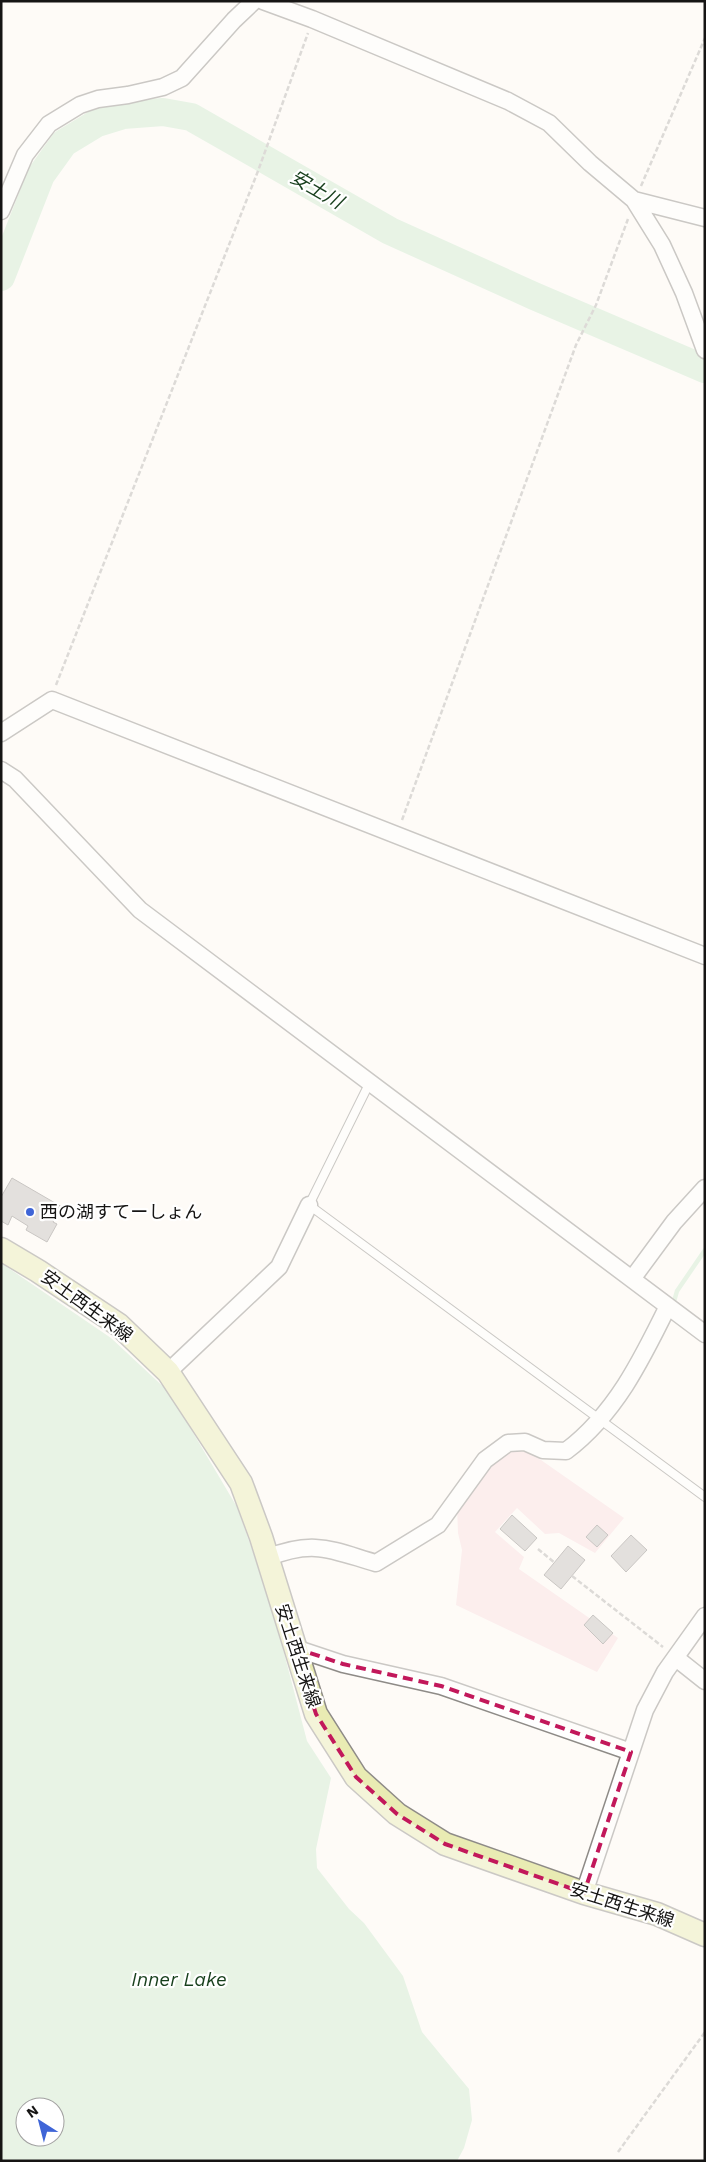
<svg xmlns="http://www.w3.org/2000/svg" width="706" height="2162" viewBox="0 0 706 2162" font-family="'Work Sans','Noto Sans JP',sans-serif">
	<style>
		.green { fill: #fadde1 }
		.water { fill: #cee9cf; fill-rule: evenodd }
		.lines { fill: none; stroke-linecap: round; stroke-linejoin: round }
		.stream { stroke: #cee9cf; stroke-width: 4.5 }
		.river { stroke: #cee9cf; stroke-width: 28 }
		.building { fill: #c4bfbc; stroke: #8a8583 }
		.service-casing { stroke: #8e8b87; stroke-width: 10 }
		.minor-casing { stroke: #8e8b87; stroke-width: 19 }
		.secondary-casing { stroke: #8e8b87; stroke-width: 25 }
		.path { stroke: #b5b2af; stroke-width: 2.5; stroke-dasharray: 5 2.5; stroke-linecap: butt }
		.service { stroke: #fff; stroke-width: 8 }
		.minor { stroke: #fff; stroke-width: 16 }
		.secondary { stroke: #e9ebb3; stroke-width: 22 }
		.marked { fill: none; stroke: #c2185b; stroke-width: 4; stroke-dasharray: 10 6; stroke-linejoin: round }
		.poi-dot { fill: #3f65d7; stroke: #fff; stroke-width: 2 }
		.labels { text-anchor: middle; stroke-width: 4.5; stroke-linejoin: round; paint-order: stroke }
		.poi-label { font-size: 18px; fill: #161514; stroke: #fff; text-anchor: start }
		.street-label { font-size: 18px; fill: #161514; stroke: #fff }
		.water-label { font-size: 19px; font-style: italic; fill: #173f1c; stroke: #fff }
	</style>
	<rect width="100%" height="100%" fill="#fefbf7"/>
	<path class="green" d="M507,1449l24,4 93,65 -29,35 -36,-20 -14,1 -28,-26 -22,24 29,25 -5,12 99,69 -21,34 -141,-67 6,-55 -4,-17 -1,-27 29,-41z"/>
	<path class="water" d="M1,1263l110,75 58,54 68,115 34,96 36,138 24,37 -15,71 1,19 32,41 15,14 39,53 19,56 47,57 3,31 -8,28 -7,13h-456zM25,2107h30v30h-30z"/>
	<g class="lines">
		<path class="stream" d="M673,1305l4,-14 28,-41"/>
		<path class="river" d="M1,277l40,-102 23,-32 33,-20 26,-8 40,-3 28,5 199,114 144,65 171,73"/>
	</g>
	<path class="building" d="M12,1178l50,29 -9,15 4,2 -10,18 -21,-12 2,-4 -16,-10 -4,9 -7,-4v-24z
		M512,1515l25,23 -12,13 -25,-22z
		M597,1525l11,10 -11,12 -11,-10z
		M631,1535l16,15 -21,22 -15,-16z
		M568,1546l17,14 -24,29 -17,-14z
		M593,1615l20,18 -10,11 -19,-19z"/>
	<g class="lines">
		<g class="service-casing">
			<path id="service" d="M370,1082l-61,123 396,292"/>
		</g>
		<g class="minor-casing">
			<path id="minor" d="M263,1l49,18 196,82 41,22 41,40 44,37 28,45 22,48 21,57
				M634,200l71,18
				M1,211l24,-56 24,-31 31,-19 18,-6 30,-4 35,-8 19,-9 52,-58 20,-19
				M1,733l51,-33 653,256
				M1,770l14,9 125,131 565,424
				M632,1279l42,-57 31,-34
				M168,1372l111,-105 30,-62
				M267,1558c47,-19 64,-8 109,5l62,-38 47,-65 23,-17 17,-1 18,8 23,1c49,-37 75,-90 102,-145
				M295,1648l48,16 98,22 190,66
				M676,1658l29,23
				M584,1893l61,-183 20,-38 40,-56"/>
		</g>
		<g class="secondary-casing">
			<path id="secondary" d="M1,1249l37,22 81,54 49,47 73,111 20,54 55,177 40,63 41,37 48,30 139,49 73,21 48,21"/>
		</g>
		<path class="path" d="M641,186l64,-148
			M56,685l202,-514 50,-138
			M402,820l174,-475 20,-40 32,-86
			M538,1549l17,14
			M572,1576l91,71
			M618,2152l87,-120"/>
		<use href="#service" class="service"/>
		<use href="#minor" class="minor"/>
		<use href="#secondary" class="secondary"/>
	</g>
	<path d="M0 0H706V2162H0ZM295,1648l48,16 98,22 190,66 -47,141 -139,-49 -48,-30 -41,-37 -40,-63z" fill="#fefbf7" fill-opacity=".55" fill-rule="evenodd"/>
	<path class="marked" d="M295,1648l48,16 98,22 190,66 -47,141 -139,-49 -48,-30 -41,-37 -40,-63z"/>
	<circle class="poi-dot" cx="30" cy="1212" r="5"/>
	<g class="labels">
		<g class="poi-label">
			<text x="40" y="1218">西の湖すてーしょん</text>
		</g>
		<g class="street-label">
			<text transform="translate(87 1306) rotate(36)" y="6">安土西生来線</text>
			<text transform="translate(298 1656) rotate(72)" y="6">安土西生来線</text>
			<text transform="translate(622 1905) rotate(18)" y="6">安土西生来線</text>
		</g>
		<g class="water-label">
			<text transform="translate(317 189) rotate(30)" y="7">安土川</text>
			<text x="179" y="1986">Inner Lake</text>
		</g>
	</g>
	<rect width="706" height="2162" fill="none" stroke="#161514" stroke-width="5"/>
	<g transform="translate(40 2122) rotate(324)"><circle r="24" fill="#ffffff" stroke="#a2a1a1"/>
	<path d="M0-4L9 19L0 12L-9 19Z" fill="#3f65d7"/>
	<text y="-8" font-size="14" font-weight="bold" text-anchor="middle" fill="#161514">N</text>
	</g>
</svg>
